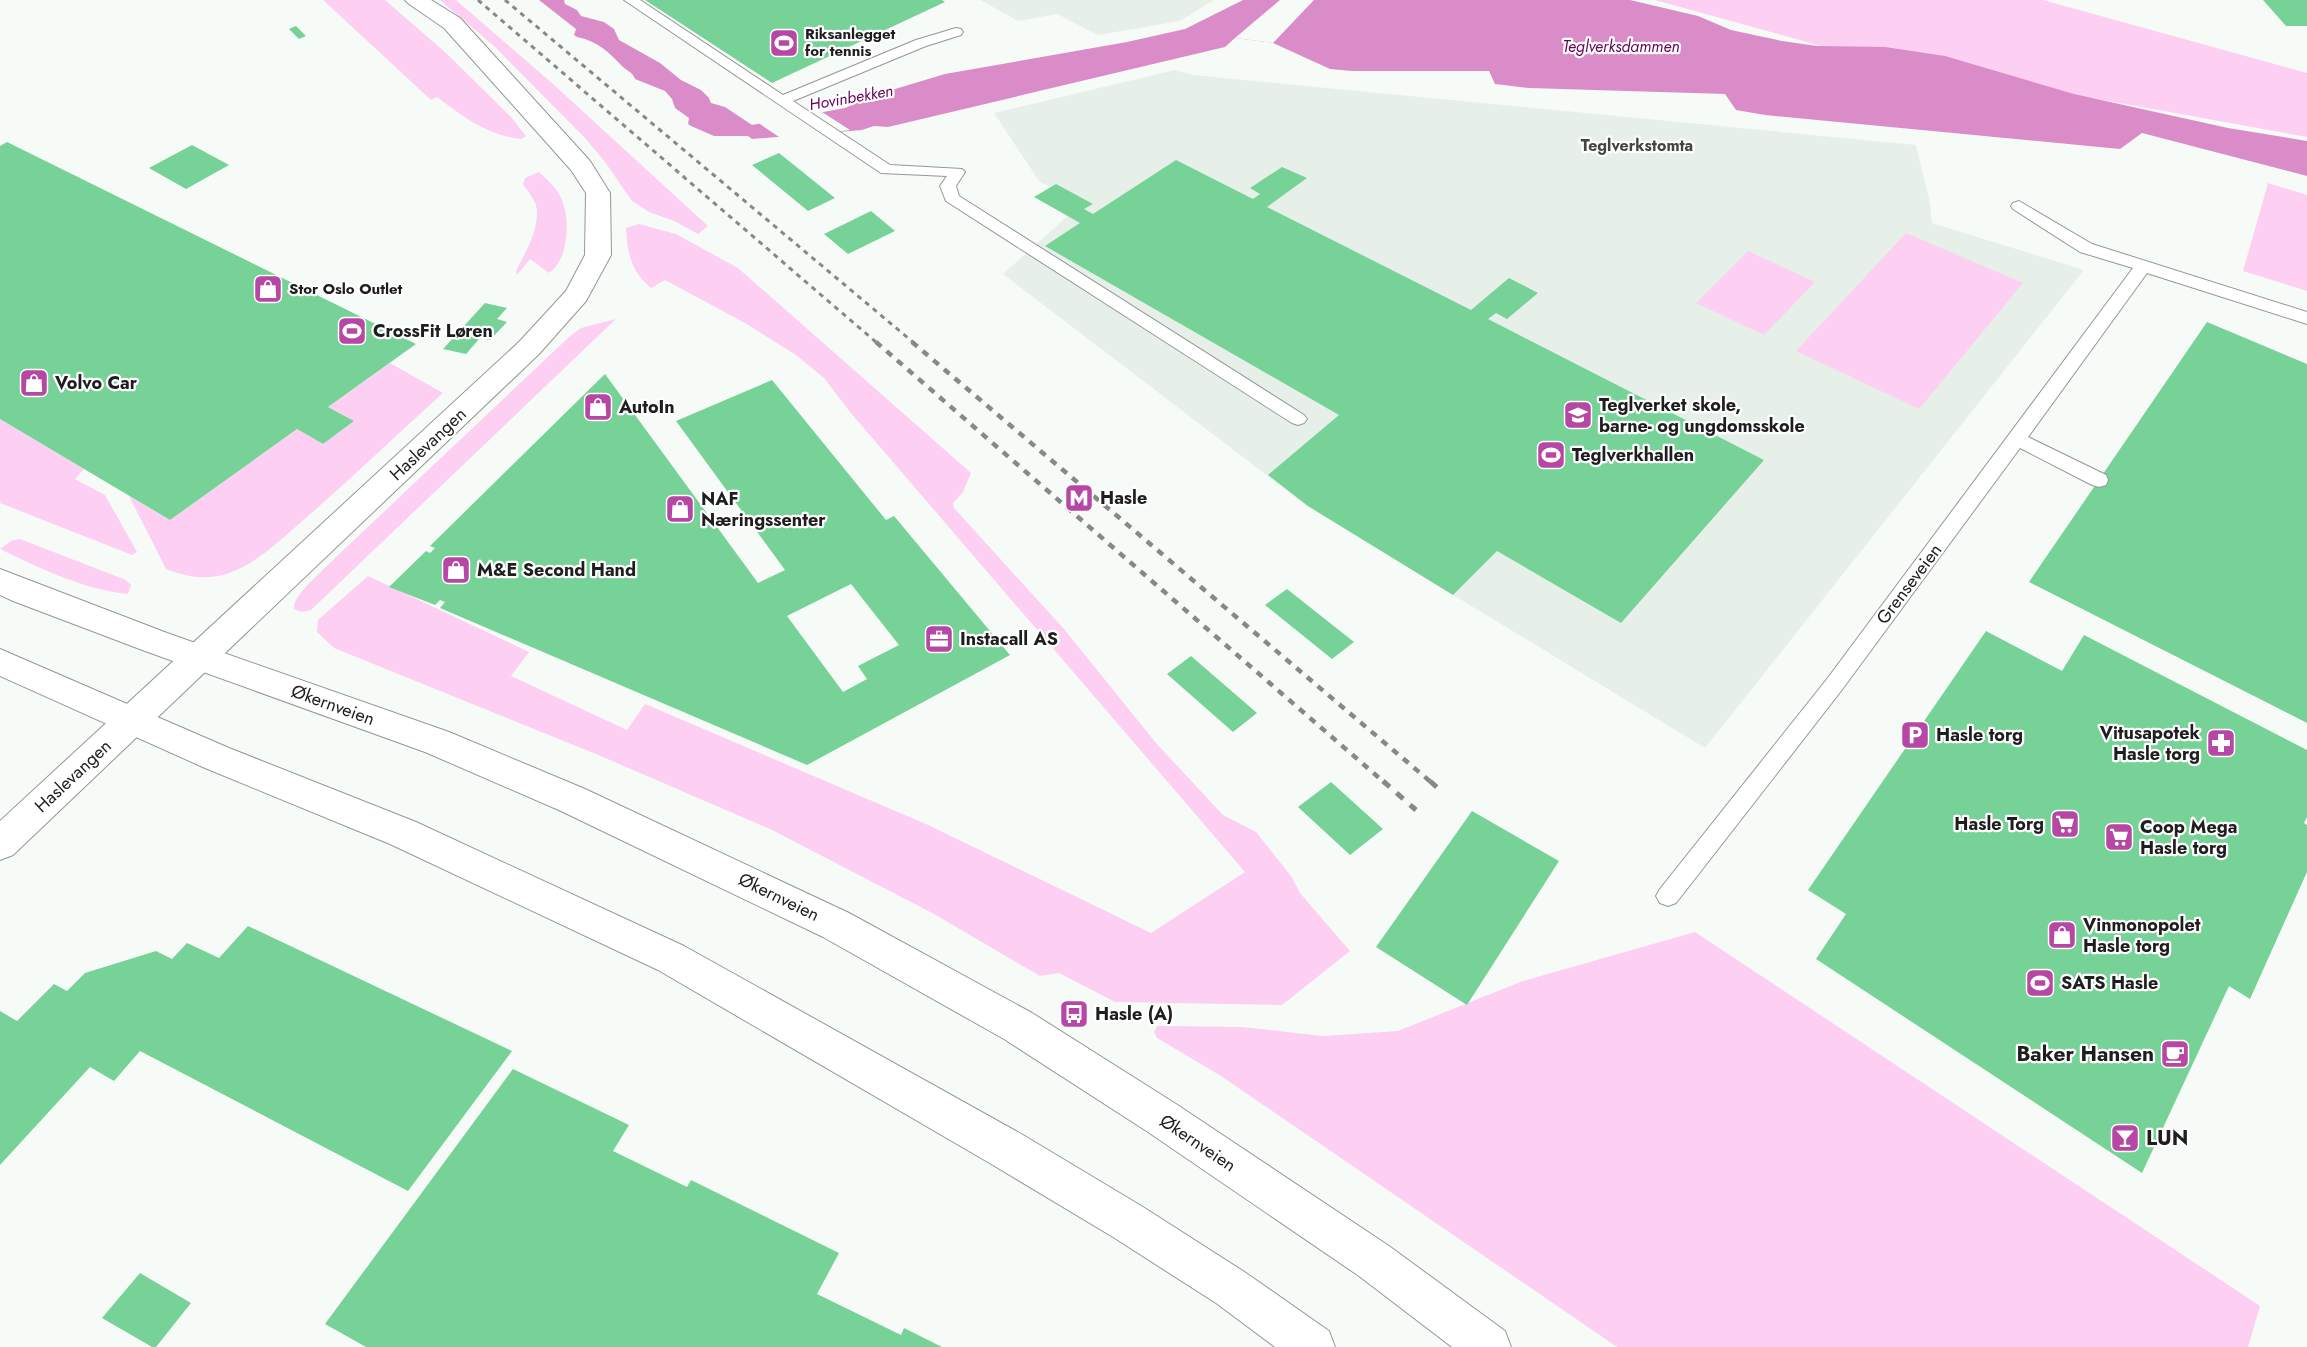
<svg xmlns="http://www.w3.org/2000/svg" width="2307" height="1347" viewBox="0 0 2307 1347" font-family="Jost,sans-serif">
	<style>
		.built { fill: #e6f0e8 }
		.green { fill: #fdcff2 }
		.water { fill: #da8cc9 }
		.pier { fill: #f7fbf8 }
		.building { fill: #76d297; fill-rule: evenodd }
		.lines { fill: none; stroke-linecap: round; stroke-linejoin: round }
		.service-casing { stroke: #949795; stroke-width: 2 }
		.minor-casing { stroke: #949795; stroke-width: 2 }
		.secondary-casing { stroke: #949795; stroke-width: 2 }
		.service { fill: #fff; fill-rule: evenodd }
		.minor { fill: #fff; fill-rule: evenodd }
		.secondary { fill: #fff; fill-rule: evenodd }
		.rail-far2 { stroke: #878987; stroke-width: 3; stroke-dasharray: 5 5; stroke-linecap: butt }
		.rail-far1 { stroke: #878987; stroke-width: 4.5; stroke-dasharray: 7 7; stroke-linecap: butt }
		.rail { stroke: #878987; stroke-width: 5; stroke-dasharray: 9 9; stroke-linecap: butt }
		.labels { text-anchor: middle; stroke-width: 4.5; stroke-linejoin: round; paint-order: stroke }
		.far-poi-label { font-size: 15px; font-weight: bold; fill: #1d1e1d; stroke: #fff; text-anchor: start }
		.far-water-label { font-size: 16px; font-style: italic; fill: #650259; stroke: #fff }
		.far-neighbourhood-label { font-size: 16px; font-weight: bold; fill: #434543; stroke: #fff }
		.poi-label { font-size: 18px; font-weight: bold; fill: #1d1e1d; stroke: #fff; text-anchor: start }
		.street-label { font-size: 18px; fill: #1d1e1d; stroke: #fff }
		.near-poi-label { font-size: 21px; font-weight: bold; fill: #1d1e1d; stroke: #fff; text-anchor: end }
	</style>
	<rect width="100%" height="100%" fill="#f7fbf8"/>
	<path class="built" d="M980,0h234l-34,21 -82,14 -41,-21 -39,7z
		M1175,70l18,5 723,70 14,58 2,20 152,47 -379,478 -398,-242 -304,-232 77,-69 -41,-24 -45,-68z"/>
	<path class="green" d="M323,0h62l60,52 66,65 15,19 -4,3c-33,-3 -59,-22 -85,-42l-6,3z
		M440,0h16l97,84 155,142 -10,8 -24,-13 -25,-9 -17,-11 -27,-39 -20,-24 -90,-91z
		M1655,0h388l264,73v64l-215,-39 -140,-16z
		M539,172c10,9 22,20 25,34 6,20 3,55 -15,67l-19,-14 -13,16 -1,-4c9,-18 25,-44 20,-66 -2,-6 -9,-15 -13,-21l2,-6z
		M2268,183l39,12v96l-64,-20z
		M639,224l37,10 62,34 233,205 -8,19 -10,11 1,5 110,121 92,114 67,72 33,17 35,44 9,17 50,58 -68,54 -167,-3 -56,-29 -19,3 -106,-62 -162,-84 -176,-76 -262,-106 -17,-16 1,-12 50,-44 161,76 -18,24 116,54 18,-26 281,120 225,109 94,-61 -395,-460 -26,-34 -28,-23 -51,-32 -80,-43 -14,8c-20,-16 -24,-36 -25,-60z
		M1906,233l117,50 -104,126 -123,-58z
		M1748,251l67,31 -51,53 -68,-32z
		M616,319l-305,291 -9,2 -8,-3c-2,-14 31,-40 41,-51l234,-221 12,-9z
		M390,363l53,30c-48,43 -94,88 -143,130 -22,19 -43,40 -71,50 -22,8 -42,4 -63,-4l-37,-73 41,24 127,-91 26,15 31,-23 -26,-14z
		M0,419l84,50 -9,10 30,16 32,57 -5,3 -132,-52z
		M20,539l106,41 5,5 -3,9c-46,-5 -86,-25 -128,-45l11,-8z
		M1695,932l565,374 -12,41h-631l-396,-271 -64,-38 -3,-6 3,-6h9l76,1 81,9 75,-5 125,-50z"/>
	<path class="water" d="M539,0h25l1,4 12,6 4,6 23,6 10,7 5,11 41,23 21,17 20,10 8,8 2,5 14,4 27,18 93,-17 30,-13 70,-21 182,-32 58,-13 58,-29h387l68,16 33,14 51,11 35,5 68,1 60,9 129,38 154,34 79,13v35l-165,-43 -22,16 -355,-34 -29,-5 -11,-16 -196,-6 -34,-4 -6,-13h-137l-22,-2 -57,-26 -38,-5 -10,9 -337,80 -14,-1 -12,4 -110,9 -4,-3h-34l-23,-10 -3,-2 1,-6 -14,-10 -3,-9 -7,-8 -30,-12c-3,-8 -7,-7 -13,-13 -13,-14 -25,-25 -45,-29l-3,-2 2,-6z"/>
	<path class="pier" d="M1280,0h34l-41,43 -38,-5z
		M822,112l28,18 -68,9 -25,-17z"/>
	<path class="building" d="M645,0h297l3,2 -173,81z
		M2263,0h44v26h-21z
		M296,26l10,10 -7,3 -10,-10z
		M7,142l320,158 89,44 -88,63 26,14 -31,23 -26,-15 -127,91 -170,-101v-273z
		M192,145l37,20 -43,24 -37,-21z
		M779,153l56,45 -27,13 -56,-46z
		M1176,160l77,39 7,-5 -10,-6 32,-21 25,11 -40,29 204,103 38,-32 29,15 -31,26 -11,-6 -8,6 276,141 -143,163 -124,-72 -44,44 -145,-89 -40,-31 71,-60 -294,-169 35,-23 -46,-26 22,-13 37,20 -9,5 9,5z
		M871,211l24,20 -47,23 -24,-20z
		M485,303l22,5 -10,11 10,3 -17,18 -10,-2 -14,16 -23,-5z
		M2207,322l100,42v359l-278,-141z
		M605,374l153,209 27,-13 -109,-149 96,-41 114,140 8,-4 116,139 -203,110 -367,-157 5,-6 -5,-2 -5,5 -46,-18 37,-36 4,2 5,-5 -5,-2zM851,584l48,61 -41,21 9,13 -24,13 -56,-76z
		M1287,589l67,53 -22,17 -67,-54z
		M1986,631l76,40 22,-36 223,115v67l-3,6 3,2v47l-57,127 -21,-13 -87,187 -326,-214 30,-45 -38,-24z
		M1191,656l66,57 -24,19 -66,-58z
		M1331,782l52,47 -33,26 -52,-48z
		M1472,811l87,50 -92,144 -91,-58z
		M248,926l264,125 -104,140 -268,-140 -26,30 -24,-14 -90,98v-154l17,10 37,-37 13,7 18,-18 71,-22 16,8 15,-16 32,15z
		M513,1069l116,56 -16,26 74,36 4,-7 148,73 -22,41 84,41 3,-7 38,19h-576l-41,-23z
		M140,1273l51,30 -35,44h-4l-50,-29z"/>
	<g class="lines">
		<g class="service-casing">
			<path id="service" d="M624,0h16l143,95 133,-55 40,-12 5,1 2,3 -2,3 -35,11 -133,55 97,64 72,4 3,3 -9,14 3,10 345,219 3,4 -3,4 -6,2 -6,-2 -346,-222 -6,-15 7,-10 -66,-3z
				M2019,201l73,43 215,68v12l-160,-51 -119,164 78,38 2,5 -2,5 -7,2 -7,-2 -72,-37 -179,243 -165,212 -8,3 -8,-3 -4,-7 4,-7 167,-210 306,-411 -53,-16 -67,-43 -2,-3 2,-3z"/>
		</g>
		<g class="minor-casing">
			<path id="minor" d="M405,0h26l29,18 130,143 20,32 1,62 -25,46 -47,53 -526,501 -13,5v-39l519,-479 47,-51 19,-36 1,-62 -15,-23 -127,-142 -35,-24z"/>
		</g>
		<g class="secondary-casing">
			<path id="secondary" d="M0,569l167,64 282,99 136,57 264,124 183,100 144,91 213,142 116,85 6,16h-59l-93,-71 -211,-144 -144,-93 -181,-102 -262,-126 -136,-59 -280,-101 -132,-50 -13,-6z
				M0,649l229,99 187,74 268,124 339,189 120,72 103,66 83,58 6,16h-60l-59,-44 -103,-66 -120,-72 -335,-195 -268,-126 -185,-76 -205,-92z"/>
		</g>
		<use href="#service" class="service"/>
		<use href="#minor" class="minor"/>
		<use href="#secondary" class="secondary"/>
		<path class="rail-far2" d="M478,0l399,343
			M505,0l409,343"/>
		<path class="rail-far1" d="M876,342l509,441
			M912,342l520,441"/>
		<path class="rail" d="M1383,781l33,29
			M1430,781l10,9"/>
	</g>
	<defs>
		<g id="stadium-square" transform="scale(1.5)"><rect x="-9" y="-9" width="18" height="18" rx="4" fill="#b747a4" stroke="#fff"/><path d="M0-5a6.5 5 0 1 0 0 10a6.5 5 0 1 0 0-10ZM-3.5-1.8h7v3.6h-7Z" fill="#fff"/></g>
		<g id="shop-square" transform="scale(1.5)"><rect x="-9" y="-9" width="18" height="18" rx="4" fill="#b747a4" stroke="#fff"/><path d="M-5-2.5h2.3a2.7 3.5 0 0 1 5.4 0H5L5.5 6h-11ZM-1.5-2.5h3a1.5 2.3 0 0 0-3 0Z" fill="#fff"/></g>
		<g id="school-square" transform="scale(1.5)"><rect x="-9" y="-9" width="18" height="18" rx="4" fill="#b747a4" stroke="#fff"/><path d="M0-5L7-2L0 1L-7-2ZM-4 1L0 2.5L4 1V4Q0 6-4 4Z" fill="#fff"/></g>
		<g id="metro-square" transform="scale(1.5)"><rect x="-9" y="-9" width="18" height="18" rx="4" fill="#b747a4" stroke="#fff"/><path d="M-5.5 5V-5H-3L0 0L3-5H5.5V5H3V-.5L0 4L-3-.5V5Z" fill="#fff"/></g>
		<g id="office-square" transform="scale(1.5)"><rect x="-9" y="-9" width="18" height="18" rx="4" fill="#b747a4" stroke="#fff"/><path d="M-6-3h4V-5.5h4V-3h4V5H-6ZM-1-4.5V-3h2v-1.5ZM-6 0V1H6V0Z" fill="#fff"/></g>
		<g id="parking-square" transform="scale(1.5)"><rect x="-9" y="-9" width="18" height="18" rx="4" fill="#b747a4" stroke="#fff"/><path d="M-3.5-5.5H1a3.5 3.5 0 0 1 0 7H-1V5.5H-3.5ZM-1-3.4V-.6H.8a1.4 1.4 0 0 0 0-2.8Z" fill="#fff"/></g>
		<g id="pharmacy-square" transform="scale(1.5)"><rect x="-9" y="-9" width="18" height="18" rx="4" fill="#b747a4" stroke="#fff"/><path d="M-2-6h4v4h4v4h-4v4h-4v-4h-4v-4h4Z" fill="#fff"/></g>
		<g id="supermarket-square" transform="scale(1.5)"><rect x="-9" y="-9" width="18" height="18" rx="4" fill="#b747a4" stroke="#fff"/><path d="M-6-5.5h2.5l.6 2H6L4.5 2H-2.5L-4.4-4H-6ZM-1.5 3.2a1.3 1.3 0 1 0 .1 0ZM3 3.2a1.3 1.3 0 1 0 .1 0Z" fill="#fff"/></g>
		<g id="bus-square" transform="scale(1.5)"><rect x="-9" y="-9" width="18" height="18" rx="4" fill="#b747a4" stroke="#fff"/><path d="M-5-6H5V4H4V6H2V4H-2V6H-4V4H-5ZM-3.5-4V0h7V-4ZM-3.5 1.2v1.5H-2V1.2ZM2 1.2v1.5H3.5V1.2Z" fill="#fff"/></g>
		<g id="cafe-square" transform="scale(1.5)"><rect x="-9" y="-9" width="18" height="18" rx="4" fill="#b747a4" stroke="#fff"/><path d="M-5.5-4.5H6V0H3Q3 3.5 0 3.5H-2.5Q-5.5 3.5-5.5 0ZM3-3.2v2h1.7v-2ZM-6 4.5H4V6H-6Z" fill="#fff"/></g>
		<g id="bar-square" transform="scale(1.5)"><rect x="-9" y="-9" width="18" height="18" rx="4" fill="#b747a4" stroke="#fff"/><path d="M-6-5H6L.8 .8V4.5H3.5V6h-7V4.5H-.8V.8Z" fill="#fff"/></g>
	</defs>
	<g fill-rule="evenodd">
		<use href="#stadium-square" x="784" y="43"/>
		<use href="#shop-square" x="268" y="289"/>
		<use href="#stadium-square" x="352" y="331"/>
		<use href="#shop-square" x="34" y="383"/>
		<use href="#shop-square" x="598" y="407"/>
		<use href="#school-square" x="1578" y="415"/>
		<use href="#stadium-square" x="1551" y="455"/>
		<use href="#metro-square" x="1079" y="498"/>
		<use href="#shop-square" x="680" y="509"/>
		<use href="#shop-square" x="456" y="570"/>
		<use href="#office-square" x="939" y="639"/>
		<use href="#parking-square" x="1915" y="735"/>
		<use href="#pharmacy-square" x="2221" y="743"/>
		<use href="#supermarket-square" x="2065" y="824"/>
		<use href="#supermarket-square" x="2119" y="837"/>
		<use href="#shop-square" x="2062" y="935"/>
		<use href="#stadium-square" x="2040" y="983"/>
		<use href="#bus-square" x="1074" y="1014"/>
		<use href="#cafe-square" x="2175" y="1054"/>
		<use href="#bar-square" x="2125" y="1138"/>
	</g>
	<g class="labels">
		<g class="far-poi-label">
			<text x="805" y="39">Riksanlegget<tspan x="805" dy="17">for tennis</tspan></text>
			<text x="289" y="294">Stor Oslo Outlet</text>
		</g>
		<g class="far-water-label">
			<text x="1621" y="52">Teglverksdammen</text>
			<text transform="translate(851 97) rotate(-10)" y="6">Hovinbekken</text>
		</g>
		<g class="far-neighbourhood-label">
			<text x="1637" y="151">Teglverkstomta</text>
		</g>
		<g class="poi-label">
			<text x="373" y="337">CrossFit Løren</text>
			<text x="55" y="389">Volvo Car</text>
			<text x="1599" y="411">Teglverket skole,<tspan x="1599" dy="21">barne- og ungdomsskole</tspan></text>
			<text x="619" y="413">AutoIn</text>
			<text x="1572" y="461">Teglverkhallen</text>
			<text x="1100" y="504">Hasle</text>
			<text x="701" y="505">NAF<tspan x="701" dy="21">Næringssenter</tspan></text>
			<text x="477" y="576">M&amp;E Second Hand</text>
			<text x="960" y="645">Instacall AS</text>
			<text x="2200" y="739" text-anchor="end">Vitusapotek<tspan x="2200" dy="21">Hasle torg</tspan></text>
			<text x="1936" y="741">Hasle torg</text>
			<text x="2044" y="830" text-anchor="end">Hasle Torg</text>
			<text x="2140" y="833">Coop Mega<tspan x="2140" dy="21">Hasle torg</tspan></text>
			<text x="2083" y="931">Vinmonopolet<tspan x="2083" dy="21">Hasle torg</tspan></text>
			<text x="2061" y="989">SATS Hasle</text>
			<text x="1095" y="1020">Hasle (A)</text>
		</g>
		<g class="street-label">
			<text transform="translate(428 444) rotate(-43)" y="6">Haslevangen</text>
			<text transform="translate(1909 584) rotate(-53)" y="6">Grenseveien</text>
			<text transform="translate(333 705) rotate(20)" y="6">Økernveien</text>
			<text transform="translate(73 776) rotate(-43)" y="6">Haslevangen</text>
			<text transform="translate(779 897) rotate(26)" y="6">Økernveien</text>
			<text transform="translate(1198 1143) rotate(34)" y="6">Økernveien</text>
		</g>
		<g class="near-poi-label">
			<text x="2154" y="1061">Baker Hansen</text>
			<text x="2146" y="1145" text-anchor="start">LUN</text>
		</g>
	</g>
</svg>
